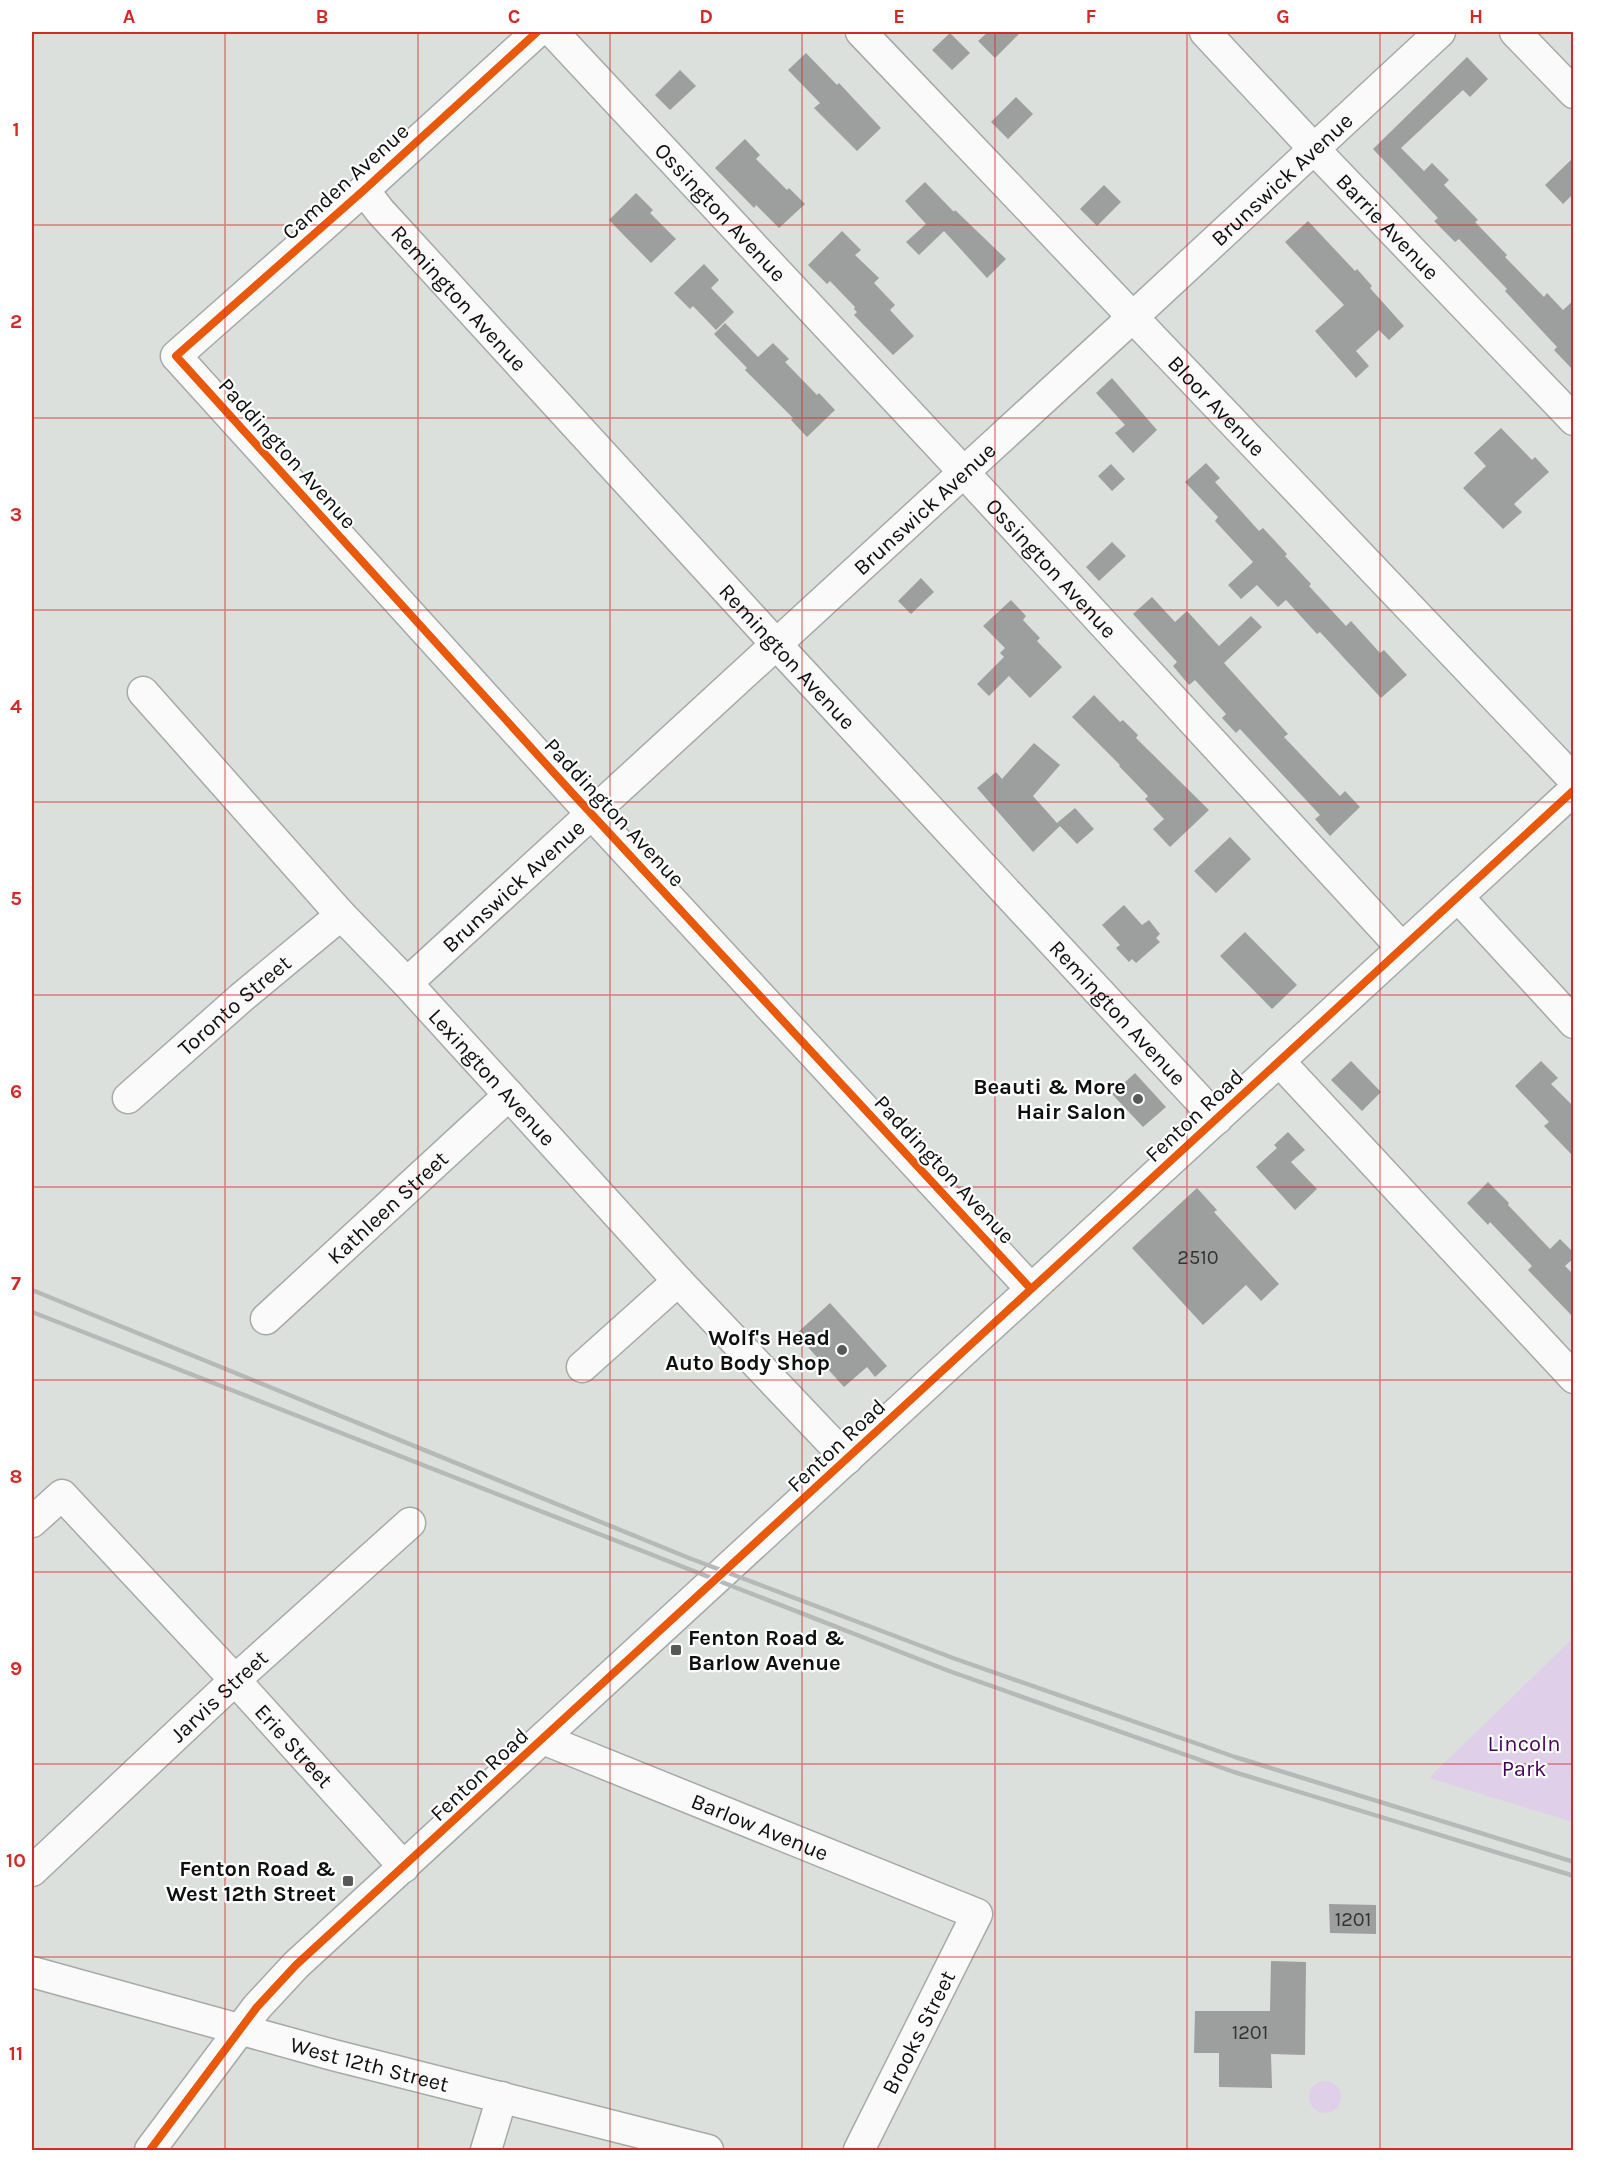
<svg xmlns="http://www.w3.org/2000/svg" width="1605" height="2182" viewBox="0 0 1605 2182" font-family="Karla,sans-serif">
	<style>
		.green { fill: #dfcfe8 }
		.building { fill: #9c9f9d }
		.lines { fill: none; stroke-linecap: round; stroke-linejoin: round }
		.minor-casing { stroke: #a6aaa7; stroke-width: 33 }
		.minor { stroke: #fafafa; stroke-width: 30 }
		.rail { stroke: #b7b9b8; stroke-width: 4.5 }
		.cycleway-casing { stroke: #fff; stroke-width: 11 }
		.cycleway { stroke: #e8590c; stroke-width: 8 }
		.grid { fill: none; stroke: #d62828; stroke-width: 1.5; stroke-opacity: 0.55 }
		.poi-dot { fill: #565957; stroke: #fff; stroke-width: 2 }
		.labels { text-anchor: middle; stroke-width: 4.5; stroke-linejoin: round; paint-order: stroke }
		.number-label { font-size: 20px; fill: #323432 }
		.street-label { font-size: 22px; fill: #0e100f; stroke: #fff }
		.poi-label { font-size: 22px; font-weight: bold; fill: #0e100f; stroke: #fff; text-anchor: end }
		.park-label { font-size: 22px; fill: #440459; stroke: #fff }
		.neatline { fill: none; stroke: #d62828; stroke-width: 2 }
		.grid-label { font-size: 20px; text-anchor: middle; font-weight: bold; fill: #d62828 }
	</style>
	<rect width="100%" height="100%" fill="#dbe0dd"/>
	<path class="green" d="M1573,1638v184l-144,-44z
		M1309 2097a16 16 0 1 1 32 0a16 16 0 1 1-32 0Z"/>
	<path class="building" d="M988,32h33l-26,26 -17,-17z
		M950,33l20,20 -18,17 -20,-20z
		M806,53l31,32 2,-2 42,45 -24,23 -43,-43 6,-5 -32,-33z
		M1467,57l21,22 -18,18 -7,-7 -62,58 23,23 8,-8 17,17 -5,5 34,35 -3,2 32,33 -2,2 39,40 3,-4 16,17 11,-10v71l-20,-21 3,-3 -52,-56 2,-2 -48,-50 -4,3 -21,-21 4,-3 -65,-69z
		M680,70l16,16 -26,24 -15,-15z
		M1016,97l17,17 -25,25 -17,-17z
		M745,139l15,16 -4,4 31,31 2,-2 16,16 -26,24 -23,-23 -2,3 -39,-40z
		M1574,157v36l-11,11 -18,-19z
		M925,182l29,30 1,-2 51,49 -19,19 -43,-47 -25,24 -13,-13 20,-18 -21,-23z
		M1104,185l17,17 -24,24 -17,-17z
		M636,193l17,17 -3,3 26,26 -25,24 -42,-43z
		M1308,221l47,50 2,-2 15,17 -2,2 34,38 -15,14 -10,-10 -23,21 13,15 -13,12 -41,-47 29,-26 -59,-63z
		M842,231l19,19 -6,5 24,23 -5,5 21,22 -5,5 24,26 -21,19 -39,-40 3,-3 -3,-3 1,-2 -25,-26 -3,3 -19,-19z
		M704,264l15,16 -8,8 23,24 -18,18 -23,-24 -3,3 -16,-16z
		M725,323l33,34 15,-14 16,16 -4,3 32,33 2,-2 16,17 -28,27 -16,-17 2,-2 -48,-48 2,-2 -33,-34z
		M1112,378l45,52 -24,23 -18,-20 10,-8 -29,-32z
		M1501,428l31,32 3,-3 14,15 -35,32 8,8 -19,17 -40,-41 23,-22 -12,-13z
		M1206,463l14,15 -5,4 44,49 4,-3 24,26 -2,2 26,28 -2,2 37,40 5,-5 29,32 4,-3 23,25 -26,23 -61,-66 -3,2 -31,-34 -8,7 -21,-22 -16,14 -13,-14 25,-23 -38,-41 3,-4 -33,-35z
		M1111,464l14,15 -13,12 -14,-15z
		M1112,542l14,14 -27,25 -13,-14z
		M921,578l13,14 -23,22 -13,-13z
		M1152,597l23,25 12,-11 32,35 32,-30 11,11 -38,36 64,71 -4,3 56,59 5,-5 15,16 -30,29 -15,-17 5,-4 -80,-86 -4,4 -14,-15 4,-4 -31,-34 -6,5 -16,-19 4,-4 -44,-48z
		M1011,600l15,16 -3,4 17,18 -3,3 25,26 -32,31 -21,-22 -20,20 -12,-12 27,-27 -4,-4 5,-5 -22,-22z
		M1094,695l26,27 3,-2 15,15 -2,3 73,72 -39,37 -17,-18 11,-10 -19,-20 3,-3 -29,-30 1,-1 -48,-48z
		M1034,743l26,22 -27,31 24,27 18,-15 19,21 -17,15 -19,-20 2,2 -27,26 -56,-64 19,-16 6,7z
		M1230,837l21,22 -35,34 -22,-22z
		M1124,905l18,20 7,-5 11,14 -4,4 4,4 -24,21 -4,-4 -3,3 -13,-14 4,-3 -18,-20z
		M1245,932l52,53 -25,24 -52,-53z
		M1351,1061l30,31 -19,19 -31,-31z
		M1541,1061l17,17 -7,6 23,23v50l-30,-31 5,-4 -34,-36z
		M1135,1073l31,34 -23,20 -31,-33z
		M1288,1132l17,18 -14,12 26,27 -22,21 -39,-43 21,-19 -3,-3z
		M1488,1182l21,21 -1,2 42,44 10,-10 14,14v5l-9,8 9,9v43l-46,-48 4,-4 -42,-44 -2,3 -21,-22z
		M1197,1188l20,22 -3,2 65,72 -18,17 -15,-16 -43,40 -71,-77z
		M830,1303l57,63 -12,11 -8,-10 -23,20 -48,-53z
		M1329,1904l47,1v29l-46,-1z
		M1271,1961l35,1 -1,93 -34,-1 1,34 -53,-1v-34h-25l1,-42h75z"/>
	<g class="lines">
		<g class="minor-casing">
			<g id="minor">
				<path d="M537,32l-173,158 -188,166 398,439 457,494"/>
				<path id="s1" d="M553,32l393,421 456,495"/>
				<path id="s2" d="M861,32l713,748"/>
				<path id="s3" d="M1205,32l109,117 260,271"/>
				<path d="M1515,32l59,61"/>
				<path id="s4" d="M364,190l16,21 396,433 441,475"/>
				<path id="s5" d="M143,692l198,223 66,68 271,298 169,178"/>
				<path d="M1458,897l116,126"/>
				<path id="s6" d="M407,983l727,-667 306,-284"/>
				<path d="M1279,1061l295,317"/>
				<path id="s7" d="M128,1098l114,-101 99,-82"/>
				<path id="s8" d="M266,1319l243,-224"/>
				<path d="M582,1367l96,-86"/>
				<path id="s9" d="M32,1522l30,-27 173,185 169,187"/>
				<path id="s10" d="M543,1739l434,175 -118,236"/>
				<path id="s11" d="M32,1871l203,-191 175,-157"/>
				<path id="s12" d="M32,1972l301,83 375,95"/>
				<path d="M150,2150l107,-143 39,-42 1278,-1175"/>
				<path d="M486,2150l16,-53"/>
			</g>
		</g>
		<use href="#minor" class="minor"/>
		<path class="rail" d="M32,1290l657,268 264,100 282,99 339,105
			M32,1312l917,359 285,101 340,104"/>
		<g class="cycleway-casing">
			<path id="cycleway" d="M537,32l-173,158 -188,166 398,439 457,494
				M150,2150l107,-143 39,-42 1278,-1175"/>
		</g>
		<use href="#cycleway" class="cycleway"/>
	</g>
	<path class="grid" d="M225,32v2118M418,32v2118M610,32v2118M802,32v2118M995,32v2118M1187,32v2118M1380,32v2118M32,225h1542M32,418h1542M32,610h1542M32,802h1542M32,995h1542M32,1187h1542M32,1380h1542M32,1572h1542M32,1764h1542M32,1957h1542"/>
	<g class="poi-dot">
		<circle cx="1138" cy="1099" r="6"/>
		<circle cx="842" cy="1350" r="6"/>
		<rect x="670" y="1644" width="12" height="12" rx="3"/>
		<rect x="342" y="1875" width="12" height="12" rx="3"/>
	</g>
	<g class="labels">
		<g class="number-label">
			<text x="1198" y="1264">2510</text>
			<text x="1353" y="1926">1201</text>
			<text x="1250" y="2039">1201</text>
		</g>
		<g class="street-label">
			<text dy="8" stroke="none"><textPath href="#s6" startOffset="1188">Brunswick Avenue</textPath></text>
			<text transform="translate(345 181) rotate(-42)" y="8">Camden Avenue</text>
			<text dy="8" stroke="none"><textPath href="#s1" startOffset="246">Ossington Avenue</textPath></text>
			<text dy="8" stroke="none"><textPath href="#s3" startOffset="267">Barrie Avenue</textPath></text>
			<text dy="8" stroke="none"><textPath href="#s4" startOffset="144">Remington Avenue</textPath></text>
			<text dy="8" stroke="none"><textPath href="#s2" startOffset="516">Bloor Avenue</textPath></text>
			<text transform="translate(288 453) rotate(48)" y="8">Paddington Avenue</text>
			<text dy="8" stroke="none"><textPath href="#s6" startOffset="702">Brunswick Avenue</textPath></text>
			<text dy="8" stroke="none"><textPath href="#s1" startOffset="732">Ossington Avenue</textPath></text>
			<text dy="8" stroke="none"><textPath href="#s4" startOffset="630">Remington Avenue</textPath></text>
			<text transform="translate(615 812) rotate(47)" y="8">Paddington Avenue</text>
			<text dy="8" stroke="none"><textPath href="#s6" startOffset="144">Brunswick Avenue</textPath></text>
			<text dy="8" stroke="none"><textPath href="#s7" startOffset="141">Toronto Street</textPath></text>
			<text dy="8" stroke="none"><textPath href="#s4" startOffset="1116">Remington Avenue</textPath></text>
			<text dy="8" stroke="none"><textPath href="#s5" startOffset="520">Lexington Avenue</textPath></text>
			<text transform="translate(1194 1115) rotate(-43)" y="8">Fenton Road</text>
			<text transform="translate(945 1169) rotate(47)" y="8">Paddington Avenue</text>
			<text dy="8" stroke="none"><textPath href="#s8" startOffset="165">Kathleen Street</textPath></text>
			<text transform="translate(836 1445) rotate(-43)" y="8">Fenton Road</text>
			<text dy="8" stroke="none"><textPath href="#s11" startOffset="256">Jarvis Street</textPath></text>
			<text dy="8" stroke="none"><textPath href="#s9" startOffset="382">Erie Street</textPath></text>
			<text transform="translate(479 1774) rotate(-43)" y="8">Fenton Road</text>
			<text dy="8" stroke="none"><textPath href="#s10" startOffset="234">Barlow Avenue</textPath></text>
			<text transform="translate(918 2032) rotate(-63)" y="8">Brooks Street</text>
			<text dy="8" stroke="none"><textPath href="#s12" startOffset="350">West 12th Street</textPath></text>
		</g>
		<g class="poi-label">
			<text x="1126" y="1094">Beauti &amp; More<tspan x="1126" dy="25">Hair Salon</tspan></text>
			<text x="830" y="1345">Wolf's Head<tspan x="830" dy="25">Auto Body Shop</tspan></text>
			<text x="688" y="1645" text-anchor="start">Fenton Road &amp;<tspan x="688" dy="25">Barlow Avenue</tspan></text>
			<text x="336" y="1876">Fenton Road &amp;<tspan x="336" dy="25">West 12th Street</tspan></text>
		</g>
		<g class="park-label">
			<text x="1524" y="1751">Lincoln<tspan x="1524" dy="25">Park</tspan></text>
		</g>
	</g>
	<rect width="1605" height="2182" fill="none" stroke="#ffffff" stroke-width="66"/>
	<rect x="33" y="33" width="1539" height="2116" class="neatline"/>
	<g class="grid-label">
		<text x="129" y="23">A</text>
		<text x="322" y="23">B</text>
		<text x="514" y="23">C</text>
		<text x="706" y="23">D</text>
		<text x="899" y="23">E</text>
		<text x="1091" y="23">F</text>
		<text x="1283" y="23">G</text>
		<text x="1476" y="23">H</text>
		<text x="16" y="136">1</text>
		<text x="16" y="328">2</text>
		<text x="16" y="521">3</text>
		<text x="16" y="713">4</text>
		<text x="16" y="905">5</text>
		<text x="16" y="1098">6</text>
		<text x="16" y="1290">7</text>
		<text x="16" y="1483">8</text>
		<text x="16" y="1675">9</text>
		<text x="16" y="1867">10</text>
		<text x="16" y="2060">11</text>
	</g>
</svg>
